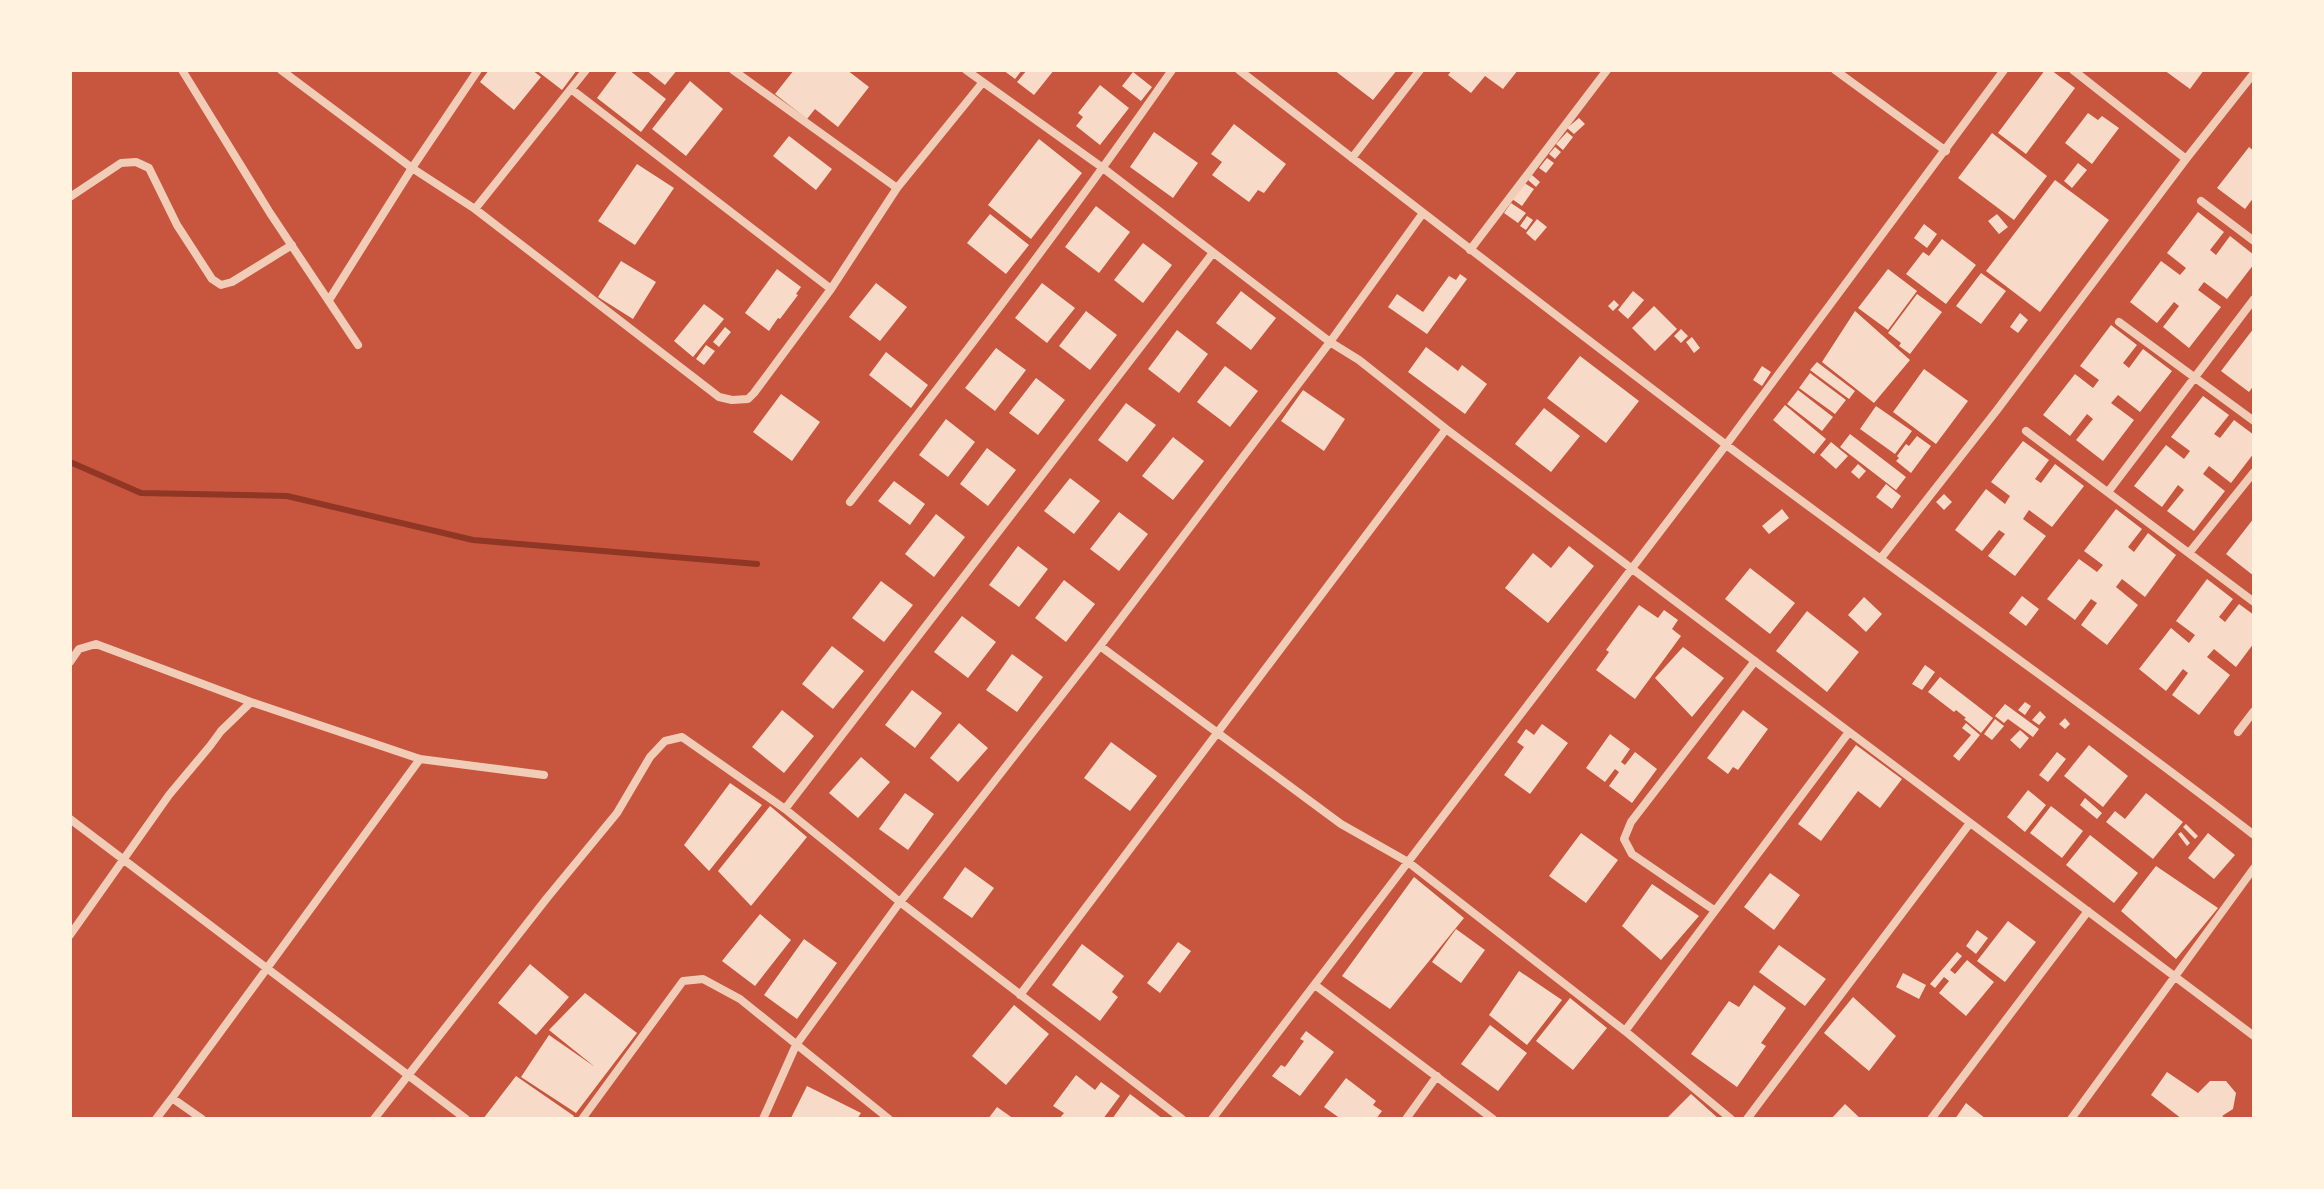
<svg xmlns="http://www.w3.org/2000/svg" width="2324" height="1189" viewBox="0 0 2324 1189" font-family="'Public Sans',sans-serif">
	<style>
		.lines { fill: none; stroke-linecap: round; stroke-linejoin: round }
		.stream { stroke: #8f3625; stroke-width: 6 }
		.building { fill: #f7dbc8 }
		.minor { stroke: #f1ccb7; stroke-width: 8 }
	</style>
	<rect width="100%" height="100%" fill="#c8553d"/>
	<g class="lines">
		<path class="stream" d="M70,462l71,31 146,3 186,44 284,24"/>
	</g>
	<path class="building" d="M489,70h43l9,7 -27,33 -34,-28z
		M536,70h41l-15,20z
		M618,70h11l37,29 -25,33 -44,-34z
		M646,70h31l-12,15z
		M794,70h53l22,17 -31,40 -23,-18 -8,10 -32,-25z
		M1003,70h19l-7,9z
		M1027,70h27l-20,25 -17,-13z
		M1334,70h63l-24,30z
		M1452,70h66l-15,19 -18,-13 -14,17 -23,-18z
		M2045,70h6l24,18 -49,66 -28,-21z
		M2164,70h40l-14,19z
		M1133,72l19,15 -11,14 -19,-15z
		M690,81l33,28 -37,47 -34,-27z
		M1100,85l29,23 -29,37 -24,-19 7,-9 -5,-4z
		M2088,113l10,7 4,-4 17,12 -27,36 -27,-21z
		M1579,118l6,6 -11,10 -7,-6z
		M1234,124l52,40 -22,29 -6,-3 -9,12 -37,-27 10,-13 -11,-8z
		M1154,132l44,31 -25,35 -43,-31z
		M1567,132l6,5 -10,13 -7,-6z
		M1992,133l55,43 -33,44 -56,-42z
		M789,136l43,33 -16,21 -43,-34z
		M1039,139l43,34 -51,66 -43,-34z
		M1555,147l6,5 -6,7 -6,-5z
		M2249,147l5,4v46l-9,12 -28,-21z
		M1547,158l7,5 -8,10 -7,-5z
		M2078,163l9,7 -15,18 -8,-7z
		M637,164l37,24 -39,57 -37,-24z
		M1532,175l8,7 -4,5 -8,-7z
		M2055,180l54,40 -69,92 -54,-41z
		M1523,182l11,7 -12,17 -10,-7z
		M1511,203l15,10 -8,10 -14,-10z
		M1096,206l34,26 -31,41 -34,-26z
		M2198,212l26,20 -14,18 6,5 14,-19 24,19v9l-27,35 -23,-17 -6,8 23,17 -32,41 -26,-21 16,-21 -5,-4 -17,21 -27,-21 31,-41 19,14 6,-7 -19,-15z
		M990,214l39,31 -23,29 -39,-31z
		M1997,214l11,13 -9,7 -11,-13z
		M1527,216l6,4 -7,10 -6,-4z
		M1537,219l10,8 -12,14 -9,-8z
		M1924,224l13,10 -10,14 -13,-10z
		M1942,239l34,26 -30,39 -40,-30 17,-22 6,4z
		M1143,243l29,22 -29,38 -29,-23z
		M621,261l35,21 -23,37 -35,-22z
		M777,269l24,18 -5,7 2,1 -18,24 -2,-1 -9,13 -24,-18z
		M1888,269l29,22 -29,39 -30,-22z
		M1981,273l25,18 -25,33 -25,-18z
		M1460,274l7,5 -40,55 -39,-27 9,-13 26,18 26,-36 7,4z
		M876,283l31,24 -27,34 -31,-24z
		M1042,283l33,25 -28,35 -32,-25z
		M1241,291l35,27 -25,32 -35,-27z
		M1633,291l11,9 -16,19 -10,-9z
		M1917,294l25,18 -32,42 -11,-8 2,-3 -13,-10z
		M1614,300l5,5 -6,6 -5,-5z
		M704,304l20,15 -31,38 -19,-16z
		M1654,306l23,23 -22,22 -23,-23z
		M1086,311l31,24 -27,35 -31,-24z
		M1855,311l55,49 -36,43 -52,-41z
		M2020,313l8,7 -10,13 -8,-6z
		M2111,325l26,20 -14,18 6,5 14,-19 29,22 -32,41 -22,-17 -7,8 23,17 -31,41 -27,-21 17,-21 -6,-5 -17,22 -27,-21 32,-41 18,14 6,-8 -19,-14z
		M725,327l6,5 -12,15 -6,-5z
		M2254,328v57l-5,7 -28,-21z
		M1681,329l7,7 -7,7 -7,-7z
		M1177,330l31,24 -29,39 -31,-24z
		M1692,337l8,11 -6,5 -8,-11z
		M706,345l9,6 -11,14 -8,-6z
		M1426,347l32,24 4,-6 25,19 -22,30 -57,-42z
		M996,348l30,22 -31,41 -30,-23z
		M886,352l42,33 -17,23 -42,-33z
		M1580,356l59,45 -33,42 -59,-45z
		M1817,362l38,29 -6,8 -39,-29z
		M1225,366l33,25 -28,36 -33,-25z
		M1762,366l9,6 -9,14 -9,-6z
		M1924,369l44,32 -32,43 -43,-32z
		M1810,373l36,27 -11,14 -36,-26z
		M1036,378l29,22 -27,35 -29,-22z
		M1303,390l42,29 -21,32 -43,-30z
		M1798,390l35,27 -11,14 -35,-27z
		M781,394l39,28 -28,39 -39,-29z
		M2203,396l26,19 -15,19 6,4 14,-18 20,15v18l-23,30 -22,-17 -6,8 22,17 -31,40 -27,-20 17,-21 -6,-5 -16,22 -28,-21 32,-41 18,14 6,-8 -19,-14z
		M1126,403l30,22 -29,37 -29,-22z
		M1785,405l41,34 -12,15 -41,-34z
		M1876,406l36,25 -17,23 -35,-25z
		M1544,408l36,28 -29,36 -36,-28z
		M946,419l29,23 -27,35 -29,-22z
		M1850,434l56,43 -10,13 -56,-43z
		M1917,436l14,10 -20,27 -15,-12 3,-3 -2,-2 9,-12 3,2z
		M1173,437l31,24 -31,39 -31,-24z
		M2023,441l26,19 -14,19 6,4 14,-19 29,22 -32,41 -23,-17 -6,9 23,17 -31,40 -27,-20 17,-22 -6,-4 -17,21 -27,-21 31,-41 19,15 5,-8 -19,-14z
		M1831,442l17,14 -12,13 -16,-14z
		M987,448l29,22 -28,36 -28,-22z
		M1858,464l8,7 -7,8 -8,-7z
		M1070,478l30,23 -26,33 -30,-23z
		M894,481l31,23 -15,21 -32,-24z
		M1886,484l15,12 -9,13 -16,-12z
		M1944,494l8,8 -8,8 -8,-8z
		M1782,509l7,9 -20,16 -7,-8z
		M2116,509l26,20 -14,18 6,5 14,-19 28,22 -31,42 -23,-18 -6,8 22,18 -31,40 -26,-20 16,-22 -6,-4 -16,21 -28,-21 32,-40 18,13 6,-7 -19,-14z
		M1119,512l29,22 -29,37 -29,-22z
		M936,514l29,23 -31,40 -29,-23z
		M2254,518v58l-28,-22z
		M1018,546l30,23 -29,38 -30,-22z
		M1569,546l25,20 -46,57 -43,-35 28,-35 18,15z
		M1750,568l45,35 -25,31 -45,-35z
		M2207,579l26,20 -14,18 6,5 14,-18 15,11v28l-18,24 -22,-18 -7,8 23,18 -31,40 -27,-20 16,-22 -5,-4 -17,22 -27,-22 32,-41 18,15 6,-8 -19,-14z
		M1064,580l31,24 -29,38 -31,-24z
		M881,581l32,24 -29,37 -32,-24z
		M2022,596l17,13 -13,17 -17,-13z
		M1864,597l18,17 -16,18 -18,-17z
		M1639,605l19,13 6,-8 14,10 -6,9 9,7 -46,63 -39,-29 13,-18 -3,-2z
		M1807,611l52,41 -32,40 -51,-41z
		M962,616l34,26 -28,36 -34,-26z
		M832,646l32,25 -31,38 -31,-25z
		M1683,647l41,31 -32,39 -37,-39z
		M1012,654l31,23 -26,35 -31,-22z
		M1925,665l10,7 -13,18 -10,-6z
		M1940,677l53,41 -12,15 -17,-14 2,-1 -10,-8 -2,2 -26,-20z
		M912,690l30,23 -27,35 -30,-23z
		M2025,702l6,4 -6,9 -7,-5z
		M2005,704l34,25 -6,8 -25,-18 -4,4 -9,-7z
		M782,710l32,26 -30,37 -32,-26z
		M1743,710l25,19 -30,41 -5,-3 -5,7 -21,-16z
		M2040,711l6,6 -7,8 -7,-5z
		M2065,718l5,6 -5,5 -6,-5z
		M1995,719l9,7 -12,14 -8,-6z
		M959,723l29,25 -30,34 -28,-24z
		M1966,723l14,12 -21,26 -6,-5 18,-21 -9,-7z
		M1542,724l26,19 -38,51 -26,-19 20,-28 -7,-5 9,-13 8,6z
		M2020,730l9,8 -9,11 -10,-9z
		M1610,734l20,15 -9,13 4,3 10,-13 22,17 -25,34 -23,-17 10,-14 -4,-3 -10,13 -19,-14z
		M1111,742l46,34 -27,35 -46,-33z
		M1856,745l46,34 -22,29 -22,-17 -37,50 -23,-17z
		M2089,745l39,31 -25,31 -39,-31z
		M2057,752l9,7 -18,23 -9,-7z
		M861,757l29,25 -32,36 -29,-25z
		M730,783l32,22 -53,66 -25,-26z
		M2028,790l18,15 -21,27 -18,-15z
		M905,793l29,21 -26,36 -29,-21z
		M2146,793l37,29 -30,37 -47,-37 9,-11 10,8z
		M2085,798l17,15 -5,6 -17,-14z
		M770,806l37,31 -56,69 -33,-35z
		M2051,806l32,25 -21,27 -32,-25z
		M2186,824l12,12 -3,3 -12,-12z
		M2181,832l9,11 -3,3 -9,-12z
		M1581,833l37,27 -32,43 -37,-27z
		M2208,833l27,22 -21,24 -26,-21z
		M2090,835l48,38 -24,30 -48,-38z
		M2156,866l62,42 -42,51 -55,-48z
		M965,867l29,21 -22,30 -29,-20z
		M1770,873l30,22 -26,35 -30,-23z
		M1414,877l50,41 -74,91 -48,-33z
		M1652,884l47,32 -38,44 -39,-34z
		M760,914l31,26 -36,46 -33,-25z
		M2008,921l28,21 -31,40 -28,-21z
		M1456,929l29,21 -24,33 -29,-21z
		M1977,930l11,8 -12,16 -10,-8z
		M804,939l33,24 -40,56 -33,-24z
		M1178,942l13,9 -31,42 -13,-10z
		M1082,944l42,32 -12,16 6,5 -18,24 -48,-36z
		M1779,945l47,34 -21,27 -46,-34z
		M1957,952l5,4 -12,14 5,4 12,-14 27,22 -28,34 -27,-23 10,-12 -5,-4 -9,11 -5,-4z
		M530,964l39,33 -33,38 -38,-32z
		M1519,971l43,29 -35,45 -38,-30z
		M1903,973l23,12 -7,14 -23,-12z
		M1754,985l32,23 -25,35 5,3 -29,41 -46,-33 38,-53 10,6z
		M585,993l52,40 -61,80 -55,-36 28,-42 46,32 -46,-37z
		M1853,997l43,39 -27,35 -45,-38z
		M1570,998l37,30 -34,42 -37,-29z
		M1014,1005l35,29 -43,51 -34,-29z
		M1490,1025l37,28 -29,38 -37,-27z
		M1306,1031l28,21 -34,44 -28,-20 9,-11 4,2 19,-26 -4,-2z
		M2167,1072l31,21 12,-12h16l10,12 -3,16 -11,7 5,3h-45l-31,-24z
		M1076,1075l19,15 6,-8 19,14 -17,23h-44l5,-6 -11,-7z
		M516,1076l58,40 -2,3h-89z
		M1346,1078l30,23 -3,4 9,6 -6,8h-35l-17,-12z
		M807,1086l54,27 -4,6 -66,-1z
		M1130,1094l33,25h-51z
		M1691,1094l28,25h-53z
		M1966,1103l20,16h-31z
		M1845,1104l16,15h-30z
		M997,1107l17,12h-26z"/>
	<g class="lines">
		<path class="minor" d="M182,70l88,143 88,132
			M281,70l131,98 63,41 244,188 13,3 16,-1 6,-6 77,-104 66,-101 86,-106
			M733,70l164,118
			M966,70l137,98 227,174 29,18 87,69 808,607
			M1239,70c161,125 323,251 486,374 175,132 355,256 529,391
			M1835,70l111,81
			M2073,70l113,89
			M571,89l260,200
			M1352,158l68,-88
			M70,197l51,-34 15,-1 13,6 28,57 35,54 9,6 11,-3 60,-37
			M2201,201l53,40
			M475,209l111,-139
			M1470,250l137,-180
			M329,300l83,-132 66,-98
			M2119,322l135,99
			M2026,431l228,171
			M2108,492l146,-193
			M850,502c110,-142 219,-284 322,-432
			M2189,553l65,-81
			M1881,558l116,-148 189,-251 68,-86
			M1100,646l241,178 67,38 217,169 106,88
			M70,662l9,-13 17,-5 155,58
			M2238,732l16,-21
			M785,809l427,-555
			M70,819l396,300
			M1714,910l-82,-56 -8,-15 7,-17 124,-161
			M70,935l99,-140 41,-49 11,-15 30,-29 169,57 124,16
			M1315,985l178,134
			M1020,995l426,-566
			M1625,1031l224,-299
			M172,1098l248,-339
			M156,1119l16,-21 30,21
			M374,1119l173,-221 70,-85 33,-56 15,-16 17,-4 103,72 115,93 282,217
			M582,1119l101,-138 20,-2 37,20 149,120
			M763,1119l33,-74 104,-143 200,-256 230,-304 93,-129
			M1212,1119l514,-674 278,-375
			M1406,1119l31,-43
			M1747,1119l223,-296
			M1931,1119l157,-208
			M2071,1119l183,-251"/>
	</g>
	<rect width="2324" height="1189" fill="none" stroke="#fff3e0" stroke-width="144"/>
</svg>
